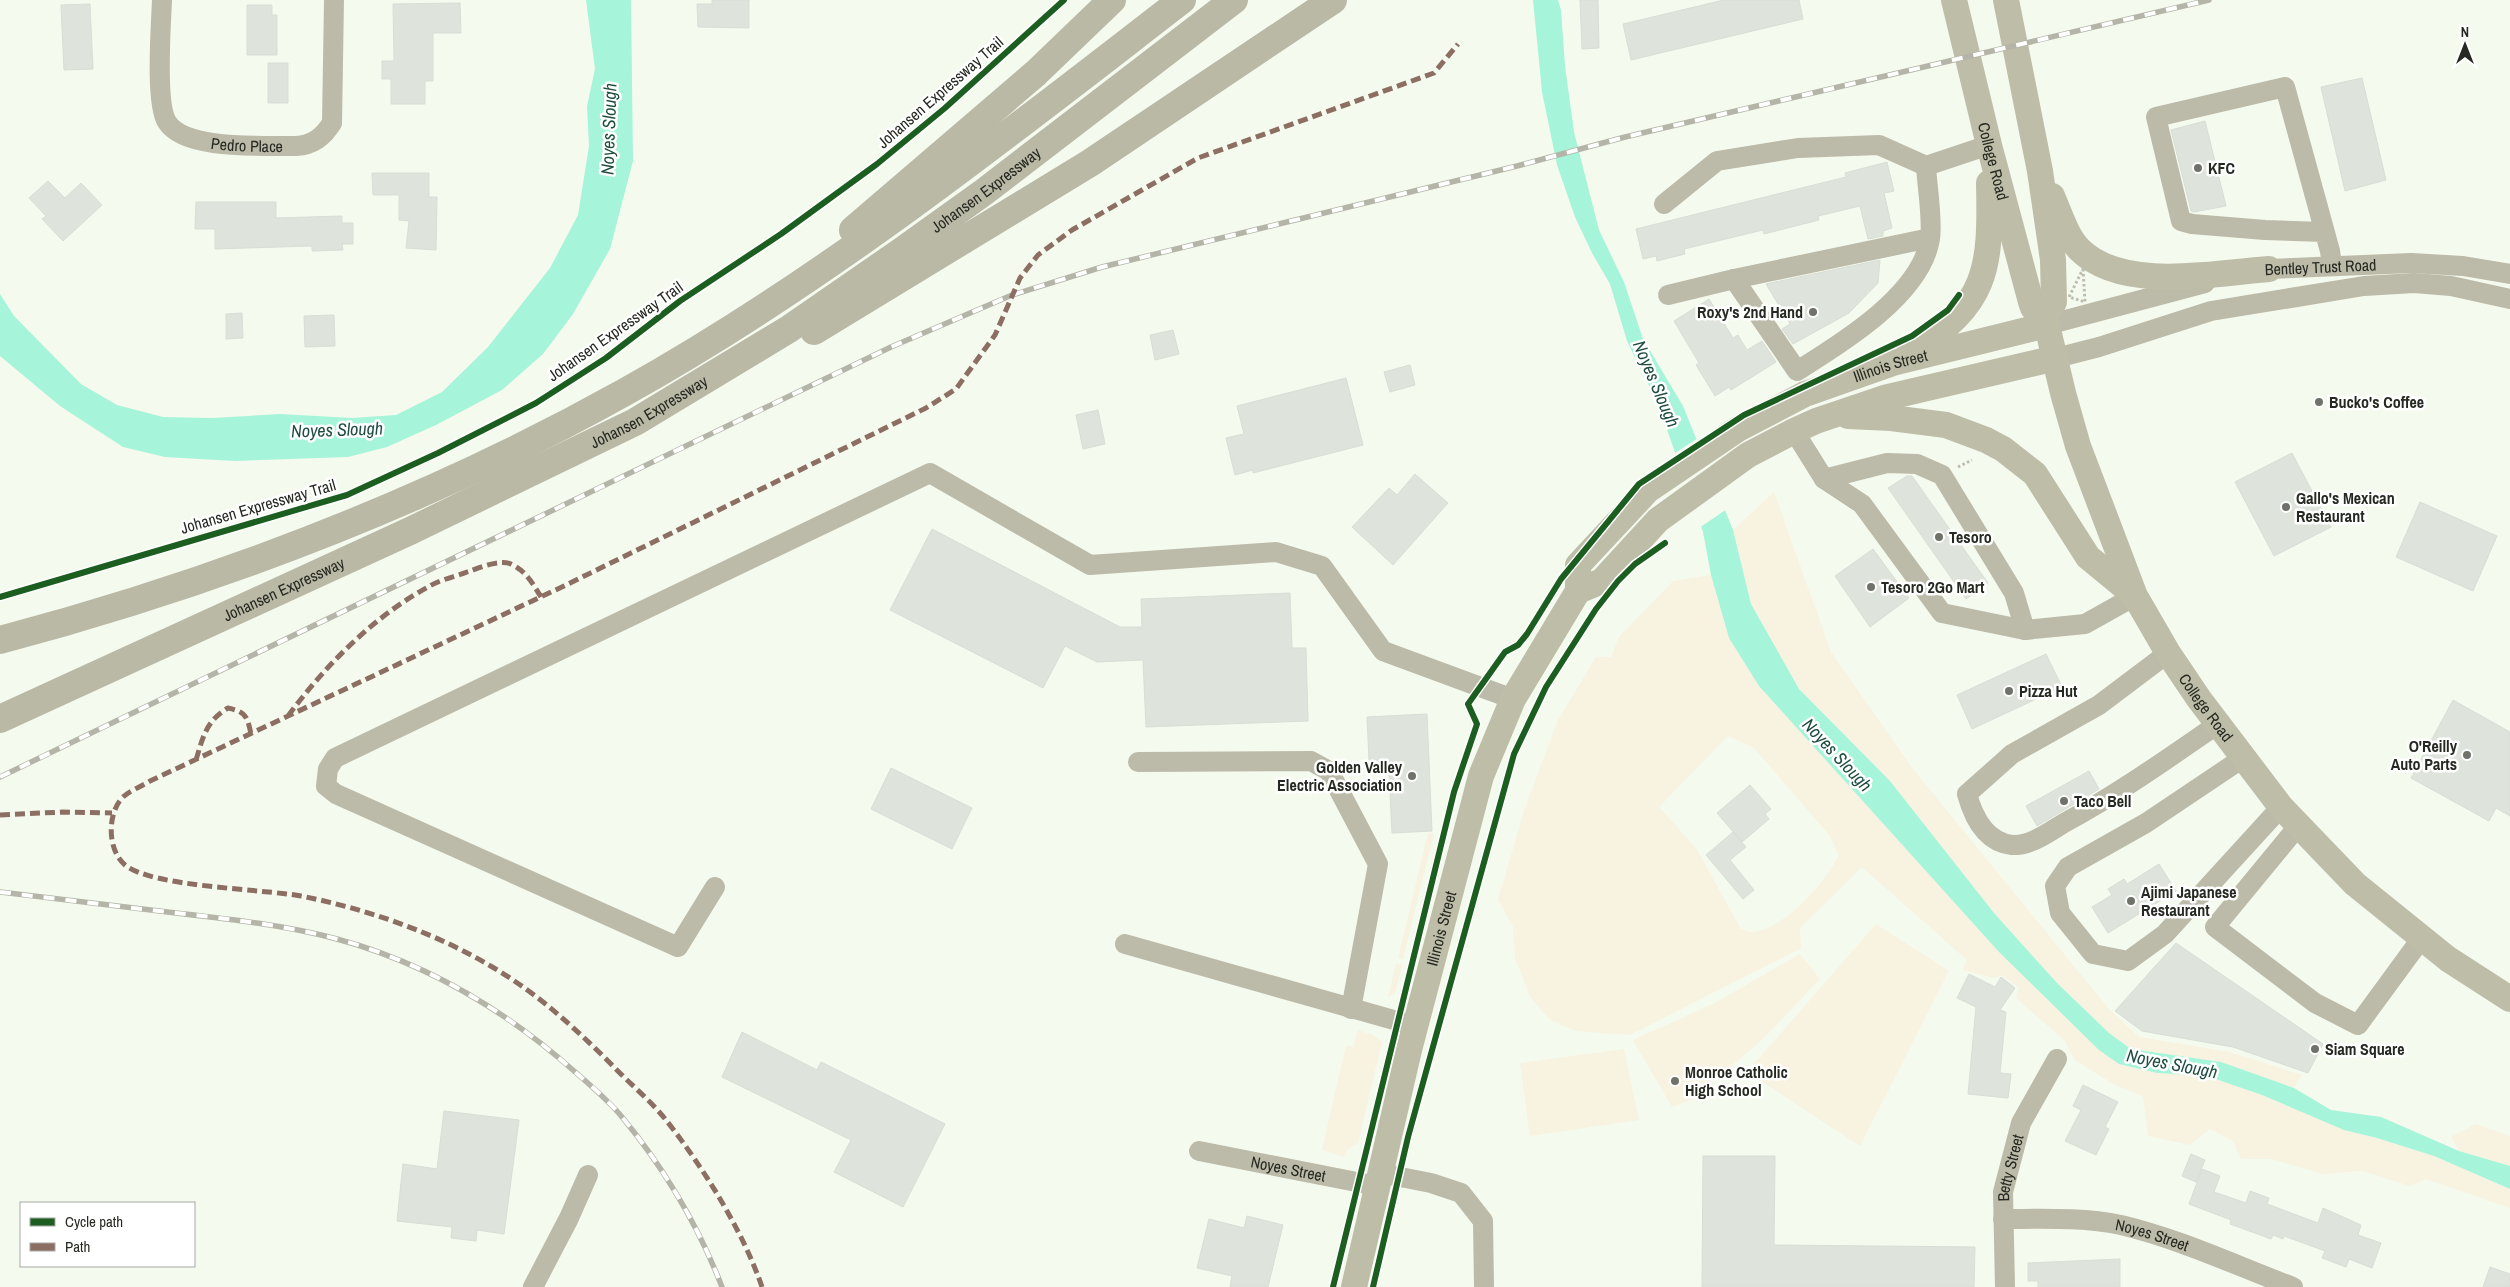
<svg xmlns="http://www.w3.org/2000/svg" width="2510" height="1287" viewBox="0 0 2510 1287" font-family="'Archivo Narrow',sans-serif">
	<style>
		.green { fill: #f8f2e0; fill-rule: evenodd }
		.water { fill: #a6f4d9 }
		.pier { fill: #f5faef }
		.building { fill: #dee3db; stroke: #d8ddd5 }
		.lines { fill: none; stroke-linecap: round; stroke-linejoin: round }
		.path { stroke: #bdbdae; stroke-width: 3; stroke-dasharray: 2.5 2.5; stroke-linecap: butt }
		.minor { stroke: #bcbaa8; stroke-width: 20 }
		.major { stroke: #bebda8; stroke-width: 26 }
		.highway { stroke: #bab9a6; stroke-width: 28 }
		.rail-casing { stroke: #b4b5a8; stroke-width: 5.5 }
		.rail { stroke: #fff; stroke-width: 4; stroke-dasharray: 11; stroke-linecap: butt }
		.quiet { stroke: #8d6e63; stroke-width: 5; stroke-dasharray: 10 5; stroke-linecap: butt }
		.cycleway-casing { stroke: #fff; stroke-width: 9 }
		.cycleway { stroke: #1b5e20; stroke-width: 6 }
		.poi-dot { fill: #6e7269; stroke: #fff; stroke-width: 2 }
		.labels { text-anchor: middle; stroke-width: 5; stroke-linejoin: round; paint-order: stroke }
		.street-label { font-size: 16px; fill: #262921; stroke: #fff }
		.poi-label { font-size: 16px; font-weight: bold; fill: #262921; stroke: #fff; text-anchor: start }
		.water-label { font-size: 18px; font-style: italic; fill: #1f4e40; stroke: #fff }
	</style>
	<rect width="100%" height="100%" fill="#f5faef"/>
	<path class="green" d="M1774,492l57,160 82,117 196,240 30,28 91,15 72,23 -8,13 -73,-26 -90,-13 -22,-16 -52,-50 -63,-70 -104,-132 -91,-92 -48,-85 -18,-74z
		M1711,575l18,63 30,48 240,266 120,112 38,9 50,3 55,19 82,35 33,8 57,18 76,33v19l-84,-29 -16,7 -48,-15 -40,3 -50,-15h-31l-8,-18 -23,-12 -20,16 -42,-9 -5,-40 -28,-11 -40,-25 -11,-20 -48,-42 3,-10 -17,-13 -8,3 -31,-8 4,-10 -105,-93 -62,61 1,20 -171,87 -55,-4 -26,-12 -19,-22 -15,-39 -2,-31 -15,-28 27,-91 33,-88 38,-63h15l8,-20 54,-56zM1728,736l26,12 76,88 9,19c-15,29 -50,69 -83,77 -5,1 -11,-2 -15,-3l-45,-81 -37,-41z
		M1428,833l6,1 -31,125 -5,-1z
		M1876,924l73,47 -89,175 -113,-74z
		M1800,954l20,25 -58,61 -71,60 -19,7 -39,-67 82,-37z
		M1396,964l6,1 -7,28 -7,4z
		M1358,1030l15,5 9,7 -24,101 -10,6 -4,8 -22,-7 24,-105 7,2z
		M1624,1049l15,71 -109,16 -10,-73z
		M2476,1124l34,12v30l-51,-15 -8,-14z"/>
	<path class="water" d="M586,0h45l2,161 -23,88 -37,65 -30,40 -41,36 -66,35 -49,22 -39,10 -113,4 -70,-4 -42,-10 -63,-41 -60,-50v-62l14,22 67,68 36,21 46,12 49,1 68,-4 72,4 44,-3 46,-23 46,-45 62,-79 28,-53 11,-69 -2,-40 8,-37z
		M1533,0h25l3,10 4,56 9,66 25,98 25,52 19,57 40,67 50,124 18,74 48,85 91,92 104,132 63,70 52,50 22,16 90,13 73,26 37,22 50,7 78,34 51,15v23l-76,-33 -57,-18 -33,-8 -82,-35 -55,-19 -50,-3 -38,-9 -20,-14 -100,-98 -240,-266 -30,-48 -18,-63 -8,-43 -45,-128 -31,-63 -17,-57 -18,-31 -17,-36 -18,-52 -15,-73z"/>
	<path class="pier" d="M1698,438l29,71 -28,19 -27,-73z"/>
	<path class="building" d="M712,0h37v28l-51,-1 -1,-23h15z
		M1580,0h18l1,48 -17,1z
		M1724,0h75l4,19 -172,41 -8,-36z
		M460,3l1,30h-28v48h-8v23h-34v-25h-9v-18h12l-1,-57z
		M90,4l3,65 -29,1 -3,-65z
		M247,5h25v10h5v40h-30z
		M268,63h20v40h-20z
		M2362,78l24,102 -41,11 -24,-104z
		M2205,121l21,85 -32,6 -3,-1 -20,-81z
		M1887,162l7,29 -10,2 8,35 -9,3v5l-15,3 -8,-33 -42,10 1,4 -55,14 -1,-4 -79,19 1,5 -28,7 -1,-5 -13,3 -7,-30 210,-52 -1,-4z
		M372,173h57v24h8l-1,53 -30,-2 3,-27 -10,-1v-25h-26z
		M48,181l17,17 16,-15 21,22 -39,36 -21,-22 4,-3 -17,-18z
		M196,202h80v16l66,-2v7h11v21h-11l1,6 -31,1v-5l-97,3v-20h-20z
		M1880,260l-2,23 -29,30 -56,31 -11,-15 8,-5 -24,-40z
		M1709,299l24,39 5,-3 9,15 15,-9 14,21 -45,28 -2,-3 -14,9 -19,-31 3,-2 -25,-42z
		M242,313l1,25 -17,1v-25z
		M334,315l1,31 -30,1 -1,-31z
		M1173,330l6,24 -24,6 -5,-25z
		M1410,365l5,20 -25,7 -6,-20z
		M1346,378l17,67 -110,28v-3l-18,5 -9,-37 18,-4 -7,-28z
		M1098,410l7,34 -22,5 -7,-34z
		M2292,453l39,74 -57,29 -39,-74z
		M1415,474l33,29 -55,62 -41,-38 37,-39 8,7z
		M1907,476h5l76,107 -22,16 -78,-111z
		M2420,502l77,34 -24,55 -77,-34z
		M932,529l188,98h22l-1,-28 149,-6 2,55h14l2,73 -162,6 -3,-67 -46,2 -32,-16 -22,42 -153,-78z
		M1873,549l36,49 -39,29 -35,-51z
		M2046,654l16,33 -90,42 -15,-34z
		M2453,700l57,32v84l-14,-8 -7,13 -78,-43z
		M1427,714l5,117 -40,2 -3,-62h-11v-11h-9l-2,-43z
		M891,768l81,40 -20,41 -81,-40z
		M2089,771l10,18 -62,37 -11,-20z
		M1750,785l21,24 -6,5 4,5 -27,23 -25,-29z
		M1733,832l13,15 -16,13 24,30 -11,9 -37,-44z
		M2159,864l17,27 -68,42 -16,-26 20,-12 -4,-6 16,-10 3,5z
		M2176,943l147,101 -15,29 -75,-26 -91,-16 -27,-20z
		M1969,974l26,13 6,-10 14,11 -15,22 6,2 -6,61 11,1 -3,24 -40,-4 8,-87 -19,-9z
		M742,1032l75,38 4,-8 124,62 -42,83 -69,-35 17,-32 -129,-63z
		M2083,1085l35,17 -13,25 4,2 -13,26 -31,-14 16,-31 -8,-4z
		M444,1111l75,9 -15,114 -27,-4 -1,11 -25,-3 1,-11 -55,-6 6,-57 34,5z
		M2191,1154l14,6 -9,22 -14,-6z
		M1703,1156h72l-1,89 201,2 -1,40h-272z
		M2202,1169l18,7 -6,16 32,11 4,-12 19,7 -2,6 51,19 5,-15 38,17 -3,10 23,8 -9,25 -23,-9 -3,8 -24,-9 3,-7 -41,-15 -1,3 -10,-4 -2,4 -41,-15 1,-4 -42,-16z
		M1247,1216l36,9 -15,62h-38l2,-11 -35,-8 12,-49 35,9z
		M2120,1259v28h-82v-6h-10v-18z
		M2490,1267l20,7v13h-27z"/>
	<g class="lines">
		<path class="path" d="M2083,269l2,33 -16,-5z
			M1958,467l14,-7"/>
		<g class="minor">
			<path id="s1" d="M162,0c-1,26 -7,103 5,122 18,29 98,23 129,24 17,-1 27,-9 36,-23l2,-123"/>
			<path d="M1926,166c1,20 7,54 4,73 -9,56 -88,104 -133,132l-63,-92 196,-41"/>
			<path d="M1664,204l53,-43 81,-13 81,-3 47,21 63,-21"/>
			<path d="M2324,232l-59,-2 -73,-6 -11,-3 -25,-104 129,-30 45,164 2,14"/>
			<path id="s2" d="M2256,272l13,-3 142,-6 52,3 47,8"/>
			<path d="M1668,295l66,-16"/>
			<path d="M2047,325l158,-42"/>
			<path d="M2056,358l43,-11 112,-36 153,-25 50,-3 37,3 59,13"/>
			<path d="M1794,431l30,48 38,25 80,109 83,17 60,-6 50,-28"/>
			<path d="M1824,479l63,-16 30,1 25,11 72,118 11,37"/>
			<path d="M2168,653l-69,52 -87,49 -45,40c6,22 18,48 45,51 19,1 37,-13 52,-22 54,-29 103,-64 154,-99"/>
			<path d="M2243,758l-97,65 -78,44 -13,19 5,27 33,41 35,7 37,-27 116,-127"/>
			<path d="M1138,762l173,-1 18,10 49,93 -27,145"/>
			<path d="M2299,825l-84,102 100,76 43,22 63,-86"/>
			<path d="M715,887l-37,60 -342,-153 -10,-8 2,-17 7,-11 595,-285 160,92 186,-13 46,14 61,85 130,48"/>
			<path d="M1125,944l290,82"/>
			<path id="s3" d="M1199,1151l178,35"/>
			<path d="M1380,1173l51,10 30,10 22,28 1,66"/>
			<path id="s4" d="M2003,1219c39,0 79,-2 118,6 59,14 116,41 172,62"/>
			<path d="M533,1287l36,-69 19,-43"/>
			<path id="s5" d="M2005,1287l-2,-95 18,-69 36,-64"/>
		</g>
		<g class="major">
			<path id="s6" d="M1954,0l35,145 42,157 2,6 12,9 18,76 15,53 57,150 33,57 31,46 82,108 74,77 93,75 62,40"/>
			<path d="M2006,0l34,171 13,89 1,42 -9,15"/>
			<path d="M2052,196c8,18 14,40 28,54 43,42 136,23 189,19"/>
			<path d="M1909,353c79,-48 82,-83 80,-170"/>
			<path d="M1848,416l43,2 55,7 40,15 17,9 32,25 53,83 45,37"/>
			<path d="M1578,591l24,-10 56,-61 90,-65 46,-24 22,-10 68,-23 172,-40"/>
			<path id="s7" d="M1354,1287l55,-237 72,-274 32,-77 65,-108v-26l70,-75 90,-61 67,-35 88,-31 154,-38"/>
		</g>
		<g class="highway">
			<path d="M853,230l183,-157 76,-73"/>
			<path d="M814,331l276,-168 243,-163"/>
			<path d="M0,640c218,-58 428,-138 625,-248 199,-111 378,-254 557,-392"/>
			<path id="s8" d="M0,719l410,-188 225,-109 154,-93 110,-76 85,-61 250,-192"/>
		</g>
		<g class="rail-casing">
			<path id="rail" d="M0,777l891,-430 121,-52 90,-28 415,-101 108,-29 584,-137
				M0,892c58,7 117,14 176,21 53,6 108,12 161,26 89,24 168,71 237,132 16,14 34,29 48,46 42,51 76,108 100,170"/>
		</g>
		<use href="#rail" class="rail"/>
		<path class="quiet" d="M288,716c37,-50 85,-99 140,-129 11,-7 26,-10 39,-15 12,-4 32,-13 44,-8 15,7 22,20 30,33
			M196,760c7,-23 10,-39 32,-52 18,4 19,8 23,26
			M0,815l63,-3 49,1
			M762,1287c-19,-56 -59,-120 -96,-167 -16,-20 -37,-37 -55,-56 -36,-36 -73,-70 -117,-96 -58,-35 -127,-59 -193,-72 -39,-7 -149,-9 -176,-31 -18,-15 -18,-52 -2,-68 6,-6 19,-11 27,-16l414,-195 362,-178 30,-19 39,-54 25,-57 18,-23 34,-25 126,-72 236,-85 24,-29"/>
		<g class="cycleway-casing">
			<path id="cycleway" d="M0,597l347,-102 91,-42 98,-50 70,-45 74,-57 101,-67 96,-70 68,-56 119,-108
				M1333,1287l121,-495 23,-68 -9,-20 37,-52 13,-7 9,-11 34,-55 78,-95 105,-69 168,-79 36,-26 11,-15
				M1373,1287l35,-150 106,-383 32,-67 50,-78 22,-28 17,-17 30,-21"/>
		</g>
		<use href="#cycleway" class="cycleway"/>
	</g>
	<g class="poi-dot">
		<circle cx="2198" cy="168" r="5"/>
		<circle cx="1813" cy="312" r="5"/>
		<circle cx="2319" cy="402" r="5"/>
		<circle cx="2286" cy="507" r="5"/>
		<circle cx="1939" cy="537" r="5"/>
		<circle cx="1871" cy="587" r="5"/>
		<circle cx="2009" cy="691" r="5"/>
		<circle cx="2467" cy="755" r="5"/>
		<circle cx="1412" cy="776" r="5"/>
		<circle cx="2064" cy="801" r="5"/>
		<circle cx="2131" cy="901" r="5"/>
		<circle cx="2315" cy="1049" r="5"/>
		<circle cx="1675" cy="1081" r="5"/>
	</g>
	<g class="labels">
		<g class="street-label">
			<text transform="translate(940 92) rotate(-41)" y="6">Johansen Expressway Trail</text>
			<text dy="6" stroke="none"><textPath href="#s1" startOffset="209">Pedro Place</textPath></text>
			<text dy="6" stroke="none"><textPath href="#s6" startOffset="166">College Road</textPath></text>
			<text dy="6" stroke="none"><textPath href="#s8" startOffset="1122">Johansen Expressway</textPath></text>
			<text dy="6" stroke="none"><textPath href="#s2" startOffset="65">Bentley Trust Road</textPath></text>
			<text transform="translate(615 331) rotate(-35)" y="6">Johansen Expressway Trail</text>
			<text dy="6" stroke="none"><textPath href="#s7" startOffset="1139">Illinois Street</textPath></text>
			<text dy="6" stroke="none"><textPath href="#s8" startOffset="718">Johansen Expressway</textPath></text>
			<text transform="translate(258 506) rotate(-16)" y="6">Johansen Expressway Trail</text>
			<text dy="6" stroke="none"><textPath href="#s8" startOffset="312">Johansen Expressway</textPath></text>
			<text dy="6" stroke="none"><textPath href="#s6" startOffset="759">College Road</textPath></text>
			<text dy="6" stroke="none"><textPath href="#s7" startOffset="369">Illinois Street</textPath></text>
			<text dy="6" stroke="none"><textPath href="#s5" startOffset="120">Betty Street</textPath></text>
			<text dy="6" stroke="none"><textPath href="#s3" startOffset="91">Noyes Street</textPath></text>
			<text dy="6" stroke="none"><textPath href="#s4" startOffset="151">Noyes Street</textPath></text>
		</g>
		<g class="poi-label">
			<text x="2208" y="174">KFC</text>
			<text x="1803" y="318" text-anchor="end">Roxy's 2nd Hand</text>
			<text x="2329" y="408">Bucko's Coffee</text>
			<text x="2296" y="504">Gallo's Mexican<tspan x="2296" dy="18">Restaurant</tspan></text>
			<text x="1949" y="543">Tesoro</text>
			<text x="1881" y="593">Tesoro 2Go Mart</text>
			<text x="2019" y="697">Pizza Hut</text>
			<text x="2457" y="752" text-anchor="end">O'Reilly<tspan x="2457" dy="18">Auto Parts</tspan></text>
			<text x="1402" y="773" text-anchor="end">Golden Valley<tspan x="1402" dy="18">Electric Association</tspan></text>
			<text x="2074" y="807">Taco Bell</text>
			<text x="2141" y="898">Ajimi Japanese<tspan x="2141" dy="18">Restaurant</tspan></text>
			<text x="2325" y="1055">Siam Square</text>
			<text x="1685" y="1078">Monroe Catholic<tspan x="1685" dy="18">High School</tspan></text>
		</g>
		<g class="water-label">
			<text transform="translate(609 129) rotate(-88)" y="6">Noyes Slough</text>
			<text transform="translate(1656 384) rotate(67)" y="6">Noyes Slough</text>
			<text transform="translate(337 430) rotate(-2)" y="6">Noyes Slough</text>
			<text transform="translate(1837 755) rotate(47)" y="6">Noyes Slough</text>
			<text transform="translate(2172 1064) rotate(11)" y="6">Noyes Slough</text>
		</g>
	</g>
	<rect x="20" y="1202" width="175" height="65" fill="#ffffff" stroke="#a8a9a6"/>
	<rect x="30" y="1218" width="25" height="8" fill="#1b5e20" stroke="#a8a9a6"/>
	<text x="65" y="1227" font-size="15" fill="#262921">Cycle path</text>
	<rect x="30" y="1243" width="25" height="8" fill="#8d6e63" stroke="#a8a9a6"/>
	<text x="65" y="1252" font-size="15" fill="#262921">Path</text>
	<g transform="translate(2465 45)" stroke="#ffffff" stroke-width="4" paint-order="stroke">
	<path d="M0-4L9 19L0 12L-9 19Z" fill="#262921"/>
	<text y="-8" font-size="14" font-weight="bold" text-anchor="middle" fill="#262921">N</text>
	</g>
</svg>
